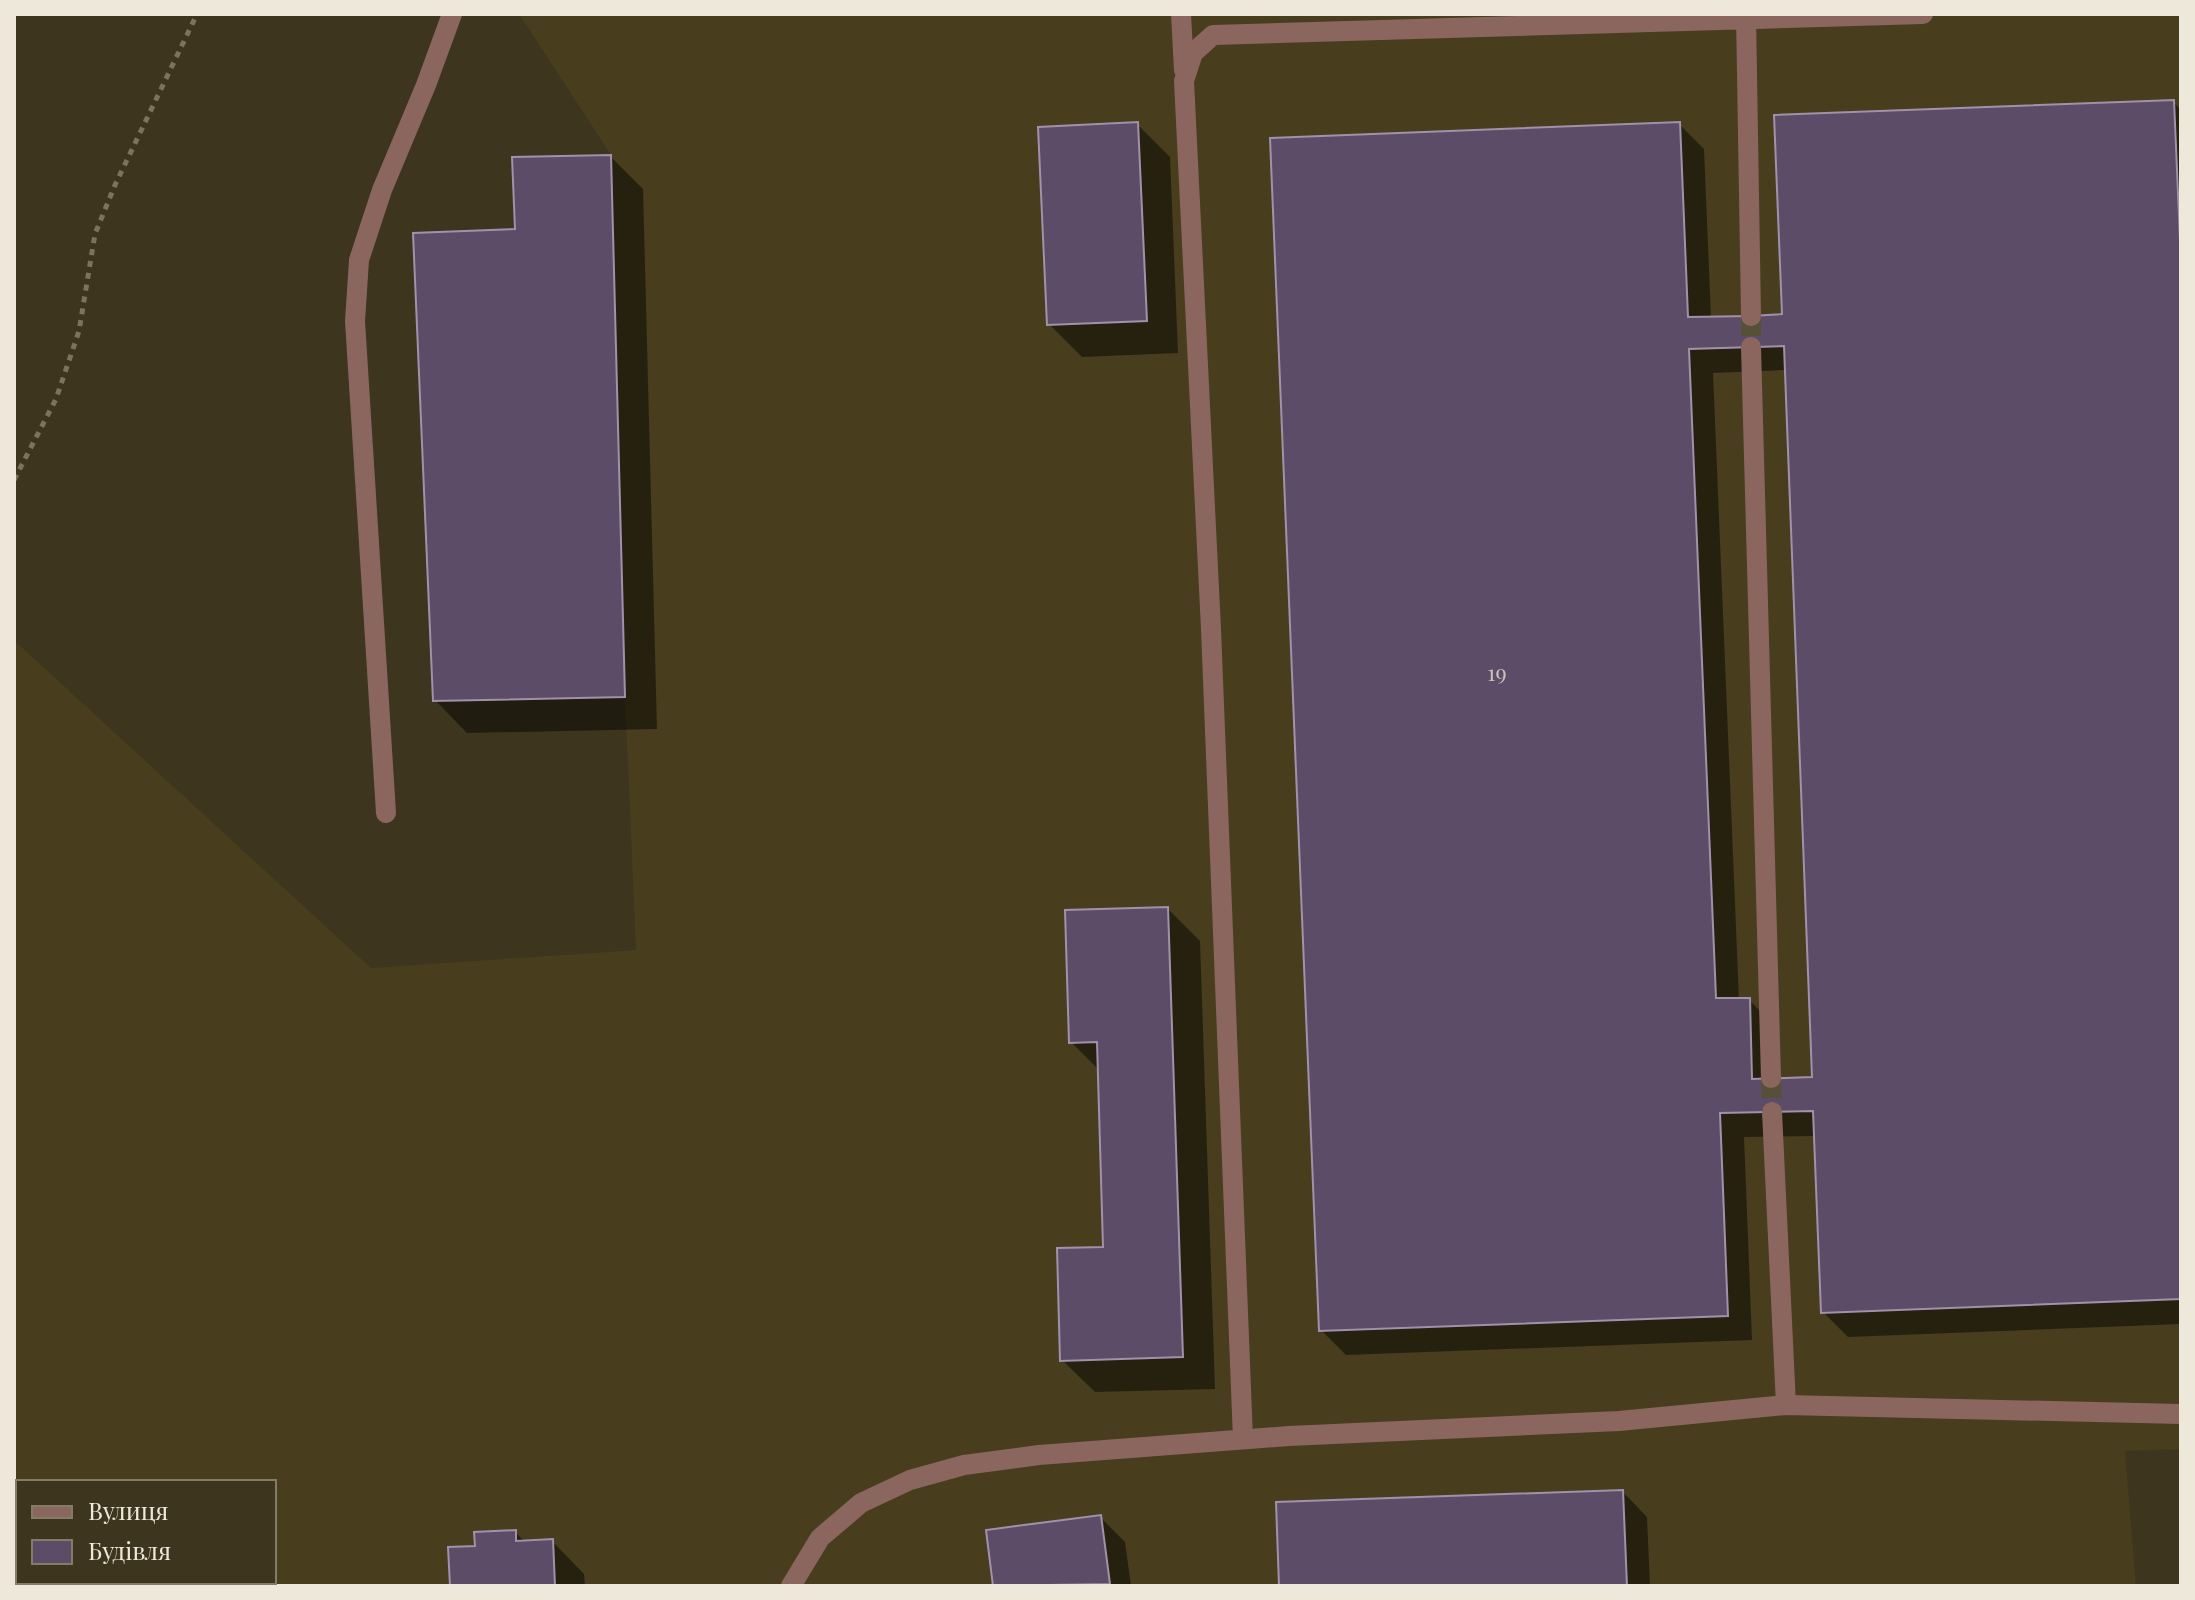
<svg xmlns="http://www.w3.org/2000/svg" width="2195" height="1600" viewBox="0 0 2195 1600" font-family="'Playfair Display',serif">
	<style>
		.built { fill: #483d1d; fill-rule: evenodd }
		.shadow { fill: #0007; fill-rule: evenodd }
		.building { fill: #5d4c67; stroke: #a191aa; stroke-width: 2; fill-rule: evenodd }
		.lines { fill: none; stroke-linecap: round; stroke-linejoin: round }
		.minor-tunnel { stroke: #575039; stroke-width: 20; stroke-dasharray: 20 10; stroke-linecap: butt }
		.path { stroke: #7a735e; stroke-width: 5; stroke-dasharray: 6 6; stroke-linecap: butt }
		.minor { stroke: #8b665f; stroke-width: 20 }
		.labels { text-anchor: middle; stroke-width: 7; stroke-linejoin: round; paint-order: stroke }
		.number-label { font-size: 22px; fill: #c9c1bc }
	</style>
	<rect width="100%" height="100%" fill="#3d351d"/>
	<path class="built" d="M519,14h1662v1435l-56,2 11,135h-2121l-1,-943h3l354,325 265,-18 -11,-253 -14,-542zM18,1482h256v100h-256z"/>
	<path class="shadow" d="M2173,102l8,8v1214l-333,13 -25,-25 -7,-176 -72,1 8,203 -406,15 -25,-25 358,-1206 25,25 7,169 73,-2zM1786,370l28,709 -38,1 -2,-55 -25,-25h-10l-26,-627z
		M1137,124l33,33 8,196 -96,4 -33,-33z
		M611,157l32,32 14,540 -190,4 -32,-33 82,-469z
		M1168,909l32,32 15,448 -120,3 -33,-32 44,-111 -6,-178 -29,-29z
		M1623,1492l24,25 3,69h-369z
		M1100,1517l25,25 6,44h-136l-7,-54z
		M515,1532l11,11 26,-2 32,33 1,12h-133l25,-38z"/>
	<path class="building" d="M2174,100l7,163v1036l-360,14 -8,-202 -93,2 8,203 -409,15 -49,-1193 410,-16 8,195 63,-1 31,-2 -8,-199zM1784,346l28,731 -60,2 -2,-81h-34l-27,-649z
		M1138,122l9,199 -100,4 -9,-198z
		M611,155l14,542 -192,4 -20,-468 102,-4 -3,-72z
		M1168,907l15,450 -123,4 -3,-113 46,-1 -6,-205 -28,1 -4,-133z
		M1623,1490l4,96h-348l-3,-84z
		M1101,1515l9,69 -117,2 -7,-56z
		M516,1530v11l37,-2 2,47h-105l-2,-39 27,-1 -1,-14z"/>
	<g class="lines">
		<path class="minor-tunnel" d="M1751,316v31
			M1771,1078l1,34"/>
		<path class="path" d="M14,480l42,-81 23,-68 16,-97 20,-49 82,-171"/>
		<path class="minor" d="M1181,14l3,56
			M1746,14l5,302
			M1751,347l20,731
			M386,813l-31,-492 4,-61 23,-70 44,-105 26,-71
			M1772,1112l14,293
			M1243,1439l-32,-810 -27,-548 9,-28 20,-18 710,-21
			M791,1586l29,-48 41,-35 49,-23 54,-15 75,-10 250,-19 330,-15 167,-16 395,9"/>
	</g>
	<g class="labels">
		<g class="number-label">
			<text x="1497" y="681">19</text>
		</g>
	</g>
	<rect width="2195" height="1600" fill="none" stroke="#ede8d9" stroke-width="32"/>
	<rect x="16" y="1480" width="260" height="104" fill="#3d351d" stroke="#837d68" stroke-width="2"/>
	<rect x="32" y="1506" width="40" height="12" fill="#8b665f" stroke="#837d68" stroke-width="2"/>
	<text x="88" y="1520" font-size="24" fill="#ede8d9">Вулиця</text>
	<rect x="32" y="1540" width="40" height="24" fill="#5d4c67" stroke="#837d68" stroke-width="2"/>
	<text x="88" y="1560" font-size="24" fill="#ede8d9">Будівля</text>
</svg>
